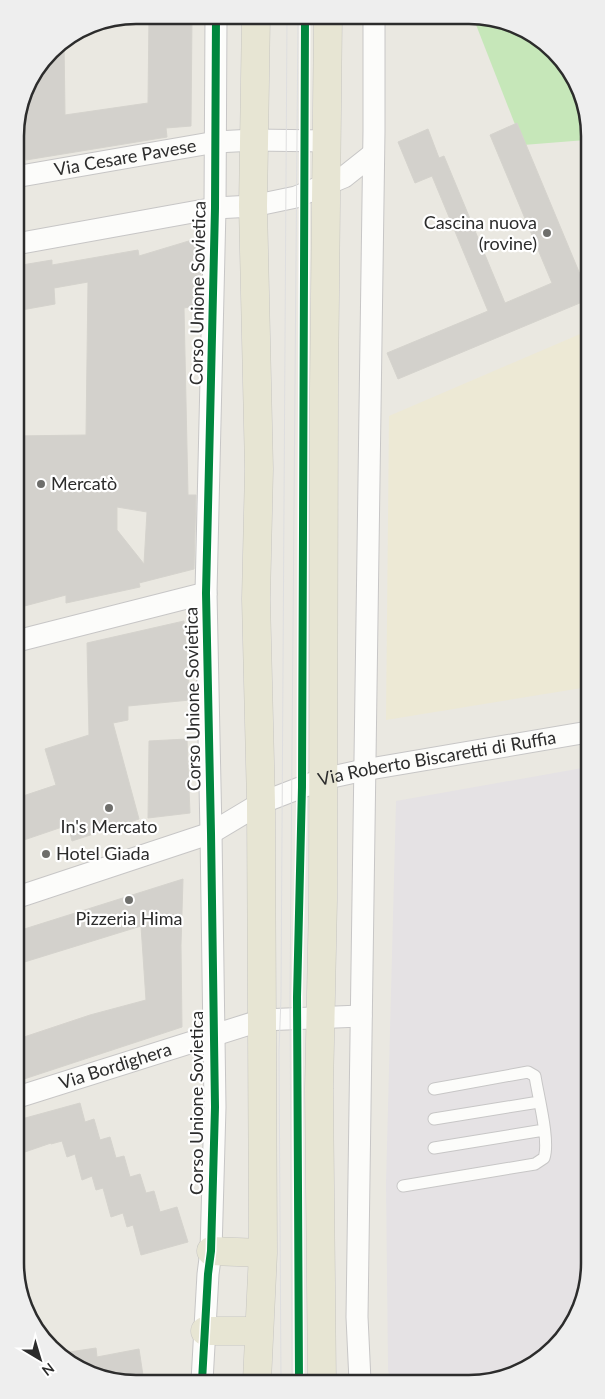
<svg xmlns="http://www.w3.org/2000/svg" width="605" height="1399" viewBox="0 0 605 1399" font-family="Lato,sans-serif">
	<style>
		.industrial { fill: #e5e2e4 }
		.education { fill: #ede9d5 }
		.green { fill: #c6e7b9 }
		.building { fill: #d3d1cc; stroke: #d5d3cd; fill-rule: evenodd }
		.lines { fill: none; stroke-linecap: round; stroke-linejoin: round }
		.lane-casing { stroke: #c7c6c6; stroke-width: 13 }
		.street-casing { stroke: #c7c6c6; stroke-width: 23 }
		.primary-casing { stroke: #c6c5c2; stroke-width: 29 }
		.lane { stroke: #fcfcfa; stroke-width: 11 }
		.street { stroke: #fcfcfa; stroke-width: 21 }
		.primary { stroke: #e7e5d3; stroke-width: 28 }
		.tram { stroke: #dededf; stroke-width: 1 }
		.cycleway-casing { stroke: #fff; stroke-width: 11 }
		.cycleway { stroke: #00873e; stroke-width: 8 }
		.poi-dot { fill: #6e6e6b; stroke: #fff; stroke-width: 2 }
		.labels { text-anchor: middle; stroke-width: 4.5; stroke-linejoin: round; paint-order: stroke }
		.street-label { font-size: 18px; fill: #2c2c2c; stroke: #fff }
		.poi-label { font-size: 18px; fill: #2c2c2c; stroke: #fff; text-anchor: start }
		.rim { fill: none; stroke: #2c2c2c; stroke-width: 2.5 }
	</style>
	<rect width="100%" height="100%" fill="#eae8e1"/>
	<path class="industrial" d="M588,767l2,505 -9,38 -21,33 -59,37h-111l-2,-10 -2,-187 10,-382z"/>
	<path class="education" d="M587,331l1,356 -202,33 3,-304z"/>
	<path class="green" d="M473,17h20l56,28 37,59v36l-63,5z"/>
	<path class="building" d="M149,15h43l-1,111 -25,2 1,9 -141,23 -3,-62 4,-16 29,-37 8,-5 1,75 83,-12z
		M517,123l70,168v9l-189,79 -11,-26 101,-42 -56,-135 -17,7 -17,-41 30,-13 11,29 5,-2 61,147 47,-20 -62,-148z
		M202,237l-2,68 -16,3 4,187h8l-2,74 -55,14 1,4 -74,16v-8l-49,13 -1,-172 70,-1 2,-153 -34,6 1,16 -39,7v-45l36,-6v5l86,-15 1,6zM117,507l30,5 -3,52 -27,-34z
		M184,621l6,79 -62,6v14l-15,3 26,96 -67,22 -4,-16 -50,17 -1,-44 39,-13 -11,-36 44,-14 -2,-92z
		M187,739l3,74 -42,5 1,-77z
		M183,879l-2,66 1,82 -164,54v-42l72,-24 56,-15 -5,-74 -123,38v-33z
		M80,1103l5,19 9,-3 6,21 10,-3 6,21 8,-2 6,21 10,-3 6,19 8,-2 6,21 17,-5 11,35 -47,13 -8,-30 -6,2 -4,-14 -12,4 -8,-29 -7,2 -4,-14 -10,4 -7,-26 -8,3 -5,-16 -11,3v-1l-32,11 -1,-34z
		M96,1348l1,9 42,-8 5,33h-32l-56,-28z"/>
	<g class="lines">
		<g class="lane-casing">
			<path id="lane" d="M434,1119l105,-17
				M434,1148l110,-18
				M403,1186l132,-22 9,-6c6,-17 -6,-62 -9,-82l-7,-4 -94,17"/>
		</g>
		<g class="street-casing">
			<g id="street">
				<path id="s1" d="M15,177l201,-35 38,-2 73,1"/>
				<path d="M16,244l199,-36 38,-2 43,-9 48,-20 29,-23"/>
				<path d="M17,641l189,-48"/>
				<path id="s2" d="M18,897l193,-64 50,-30 62,-24 41,-9 224,-38"/>
				<path id="s3" d="M18,1097l244,-77 99,-4"/>
				<path d="M202,1381l6,-107 3,-23 4,-144 -4,-274 -5,-240 9,-385 1,-192"/>
				<path d="M360,1381l-3,-64 17,-1186v-114"/>
			</g>
		</g>
		<g class="primary-casing">
			<path id="primary" d="M256,16l-3,190 6,263 -3,130 5,204 2,450 -6,128
				M211,1251l52,2
				M205,1331h54
				M322,1381l-3,-292 4,-189 1,-512 4,-372"/>
		</g>
		<use href="#lane" class="lane"/>
		<use href="#street" class="street"/>
		<use href="#primary" class="primary"/>
		<path class="tram" d="M281,1381l-2,-330 2,-54 6,-981
			M292,1381l-2,-382 8,-983"/>
		<g class="cycleway-casing">
			<path id="cycleway" d="M202,1381l6,-107 3,-23 4,-144 -4,-274 -5,-240 9,-385 1,-192
				M299,1381l-2,-384 5,-210 3,-771"/>
		</g>
		<use href="#cycleway" class="cycleway"/>
	</g>
	<g class="poi-dot">
		<circle cx="547" cy="233" r="5"/>
		<circle cx="41" cy="484" r="5"/>
		<circle cx="109" cy="808" r="5"/>
		<circle cx="46" cy="854" r="5"/>
		<circle cx="129" cy="900" r="5"/>
	</g>
	<g class="labels">
		<g class="street-label">
			<text dy="6" stroke="none"><textPath href="#s1" startOffset="112">Via Cesare Pavese</textPath></text>
			<text transform="translate(198 293) rotate(-89)" y="6">Corso Unione Sovietica</text>
			<text transform="translate(193 699) rotate(-91)" y="6">Corso Unione Sovietica</text>
			<text dy="6" stroke="none"><textPath href="#s2" startOffset="444">Via Roberto Biscaretti di Ruffia</textPath></text>
			<text dy="6" stroke="none"><textPath href="#s3" startOffset="102">Via Bordighera</textPath></text>
			<text transform="translate(197 1103) rotate(-90)" y="6">Corso Unione Sovietica</text>
		</g>
		<g class="poi-label">
			<text x="537" y="229" text-anchor="end">Cascina nuova<tspan x="537" dy="21">(rovine)</tspan></text>
			<text x="51" y="490">Mercatò</text>
			<text x="109" y="833" text-anchor="middle">In's Mercato</text>
			<text x="56" y="860">Hotel Giada</text>
			<text x="129" y="925" text-anchor="middle">Pizzeria Hima</text>
		</g>
	</g>
	<path d="M0 0H605V1399H0ZM136 24H469A112 112 0 0 1 581 136V1263A112 112 0 0 1 469 1375H136A112 112 0 0 1 24 1263V136A112 112 0 0 1 136 24Z" fill="#eee" fill-rule="evenodd"/>
	<path class="rim" d="M136 24H469A112 112 0 0 1 581 136V1263A112 112 0 0 1 469 1375H136A112 112 0 0 1 24 1263V136A112 112 0 0 1 136 24Z"/>
	<g transform="translate(40 1359) rotate(142)" stroke="#ffffff" stroke-width="4" paint-order="stroke">
	<path d="M0-4L9 19L0 12L-9 19Z" fill="#2c2c2c"/>
	<text y="-8" font-size="14" font-weight="bold" text-anchor="middle" fill="#2c2c2c">N</text>
	</g>
</svg>
